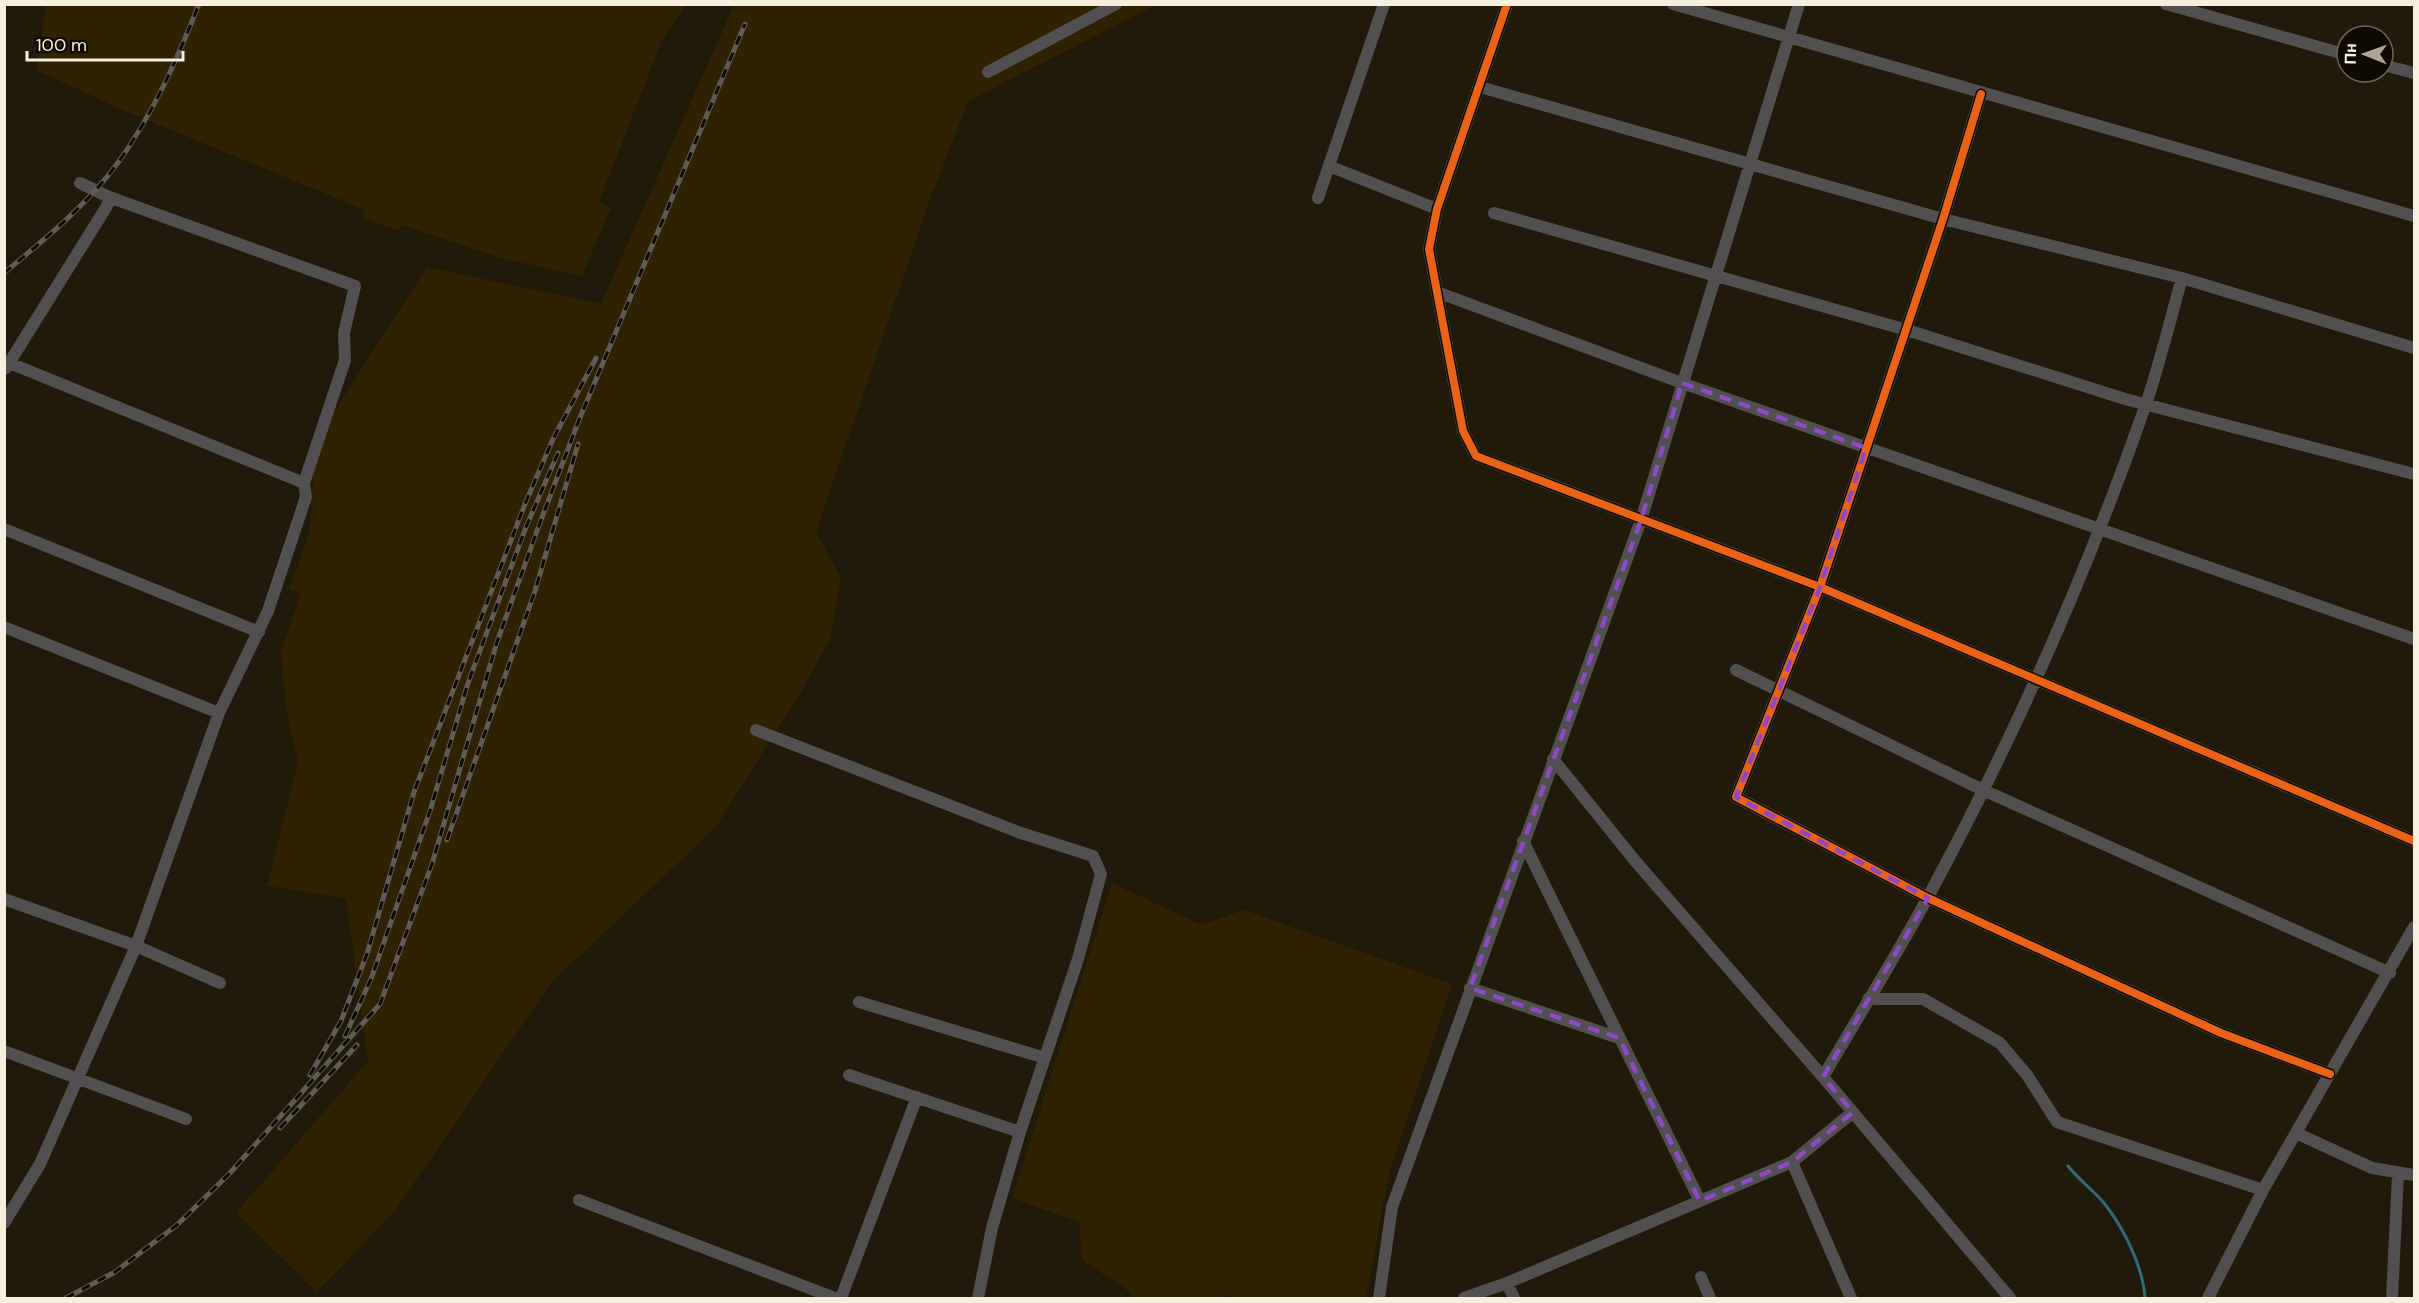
<svg xmlns="http://www.w3.org/2000/svg" width="2419" height="1303" viewBox="0 0 2419 1303" font-family="'DM Sans',sans-serif">
	<style>
		.built { fill: #2f2101 }
		.lines { fill: none; stroke-linecap: round; stroke-linejoin: round }
		.stream { stroke: #2e6c7c; stroke-width: 3 }
		.minor { stroke: #514f50; stroke-width: 12 }
		.rail-casing { stroke: #5f5b55; stroke-width: 5 }
		.rail { stroke: #0e0901; stroke-width: 3; stroke-dasharray: 9; stroke-linecap: butt }
		.cycleway-casing { stroke: #0e0901; stroke-width: 11 }
		.cycleway { stroke: #ea6118; stroke-width: 8 }
		.marked { fill: none; stroke: #8e49c4; stroke-width: 4.5; stroke-dasharray: 12 8; stroke-linejoin: round }
	</style>
	<rect width="100%" height="100%" fill="#211a0a"/>
	<path class="built" d="M46,5v-1l640,1 -24,35 -63,162 12,6 -29,68 -78,-17 -102,-34 -3,6 -36,-13 2,-8 -240,-99 -89,-41z
		M734,5h422l-188,96 -39,101 -113,330 25,46 -11,61 -28,51 -86,137 -165,156 -156,228 -78,81 -81,-79 132,-152 -22,-163 -79,-12 31,-123 -12,-55 -5,-57 20,-57 -12,-5 21,-58 3,-57 22,-64 92,-143 174,37z
		M1112,883l90,42 42,-15 208,74 -63,190 -23,124h-122l-21,-2v2h-91l-2,-6 -48,-32 -3,-38 -67,-24z"/>
	<g class="lines">
		<path class="stream" d="M2068,1166c11,14 25,24 36,37 20,25 39,64 41,95"/>
		<path class="minor" d="M1507,4l-70,205 -8,40 34,182 13,25 344,131 594,254
			M1673,4l741,212
			M2166,4l181,51
			M2383,65l31,8
			M988,72l128,-68
			M1480,87l463,132 239,59 232,70
			M1981,94l-38,125 -123,368 -84,210 192,101 293,135 109,41
			M1329,166l108,43
			M1318,198l66,-194
			M1494,213l413,117 218,69 289,75
			M1437,292l245,91 732,256
			M7,362l297,121
			M6,368l101,-162 2,-9 -29,-14
			M4,529l255,103
			M4,627l215,86
			M1736,670l247,120 407,183
			M756,730l262,102 75,24 8,18 -23,85 -58,173 -28,96 -14,70
			M1553,759l83,103 187,215 187,221
			M1523,841l177,360
			M4,899l132,47 84,37
			M1470,988l149,50
			M1868,999h55l77,44 27,32 30,47 206,68
			M859,1002l186,56
			M4,1051l182,68
			M849,1075l171,57
			M1823,1077c35,-60 72,-119 105,-180 85,-157 159,-324 218,-493 14,-41 24,-84 36,-126
			M2296,1133l76,35 42,7
			M1792,1162l59,136
			M579,1200l256,98
			M4,1223l36,-59 96,-218 83,-233 49,-102 38,-114 -2,-14 41,-123 -1,-27 11,-47 -246,-89
			M1701,1277l9,21
			M1507,1283l7,15
			M841,1298l76,-201
			M1379,1298l13,-91 249,-687 158,-516
			M1464,1298l43,-15 285,-121 61,-50
			M2208,1298l55,-108 151,-263
			M2392,1298l6,-124"/>
		<g class="rail-casing">
			<path id="rail" d="M4,273c40,-33 82,-67 113,-109 35,-48 60,-104 82,-160
				M447,840l88,-249 43,-147
				M345,1036l26,-57 59,-168 38,-128 58,-156 32,-74
				M310,1075l31,-54 26,-67 47,-162 111,-288 28,-65 43,-81
				M280,1128l77,-83
				M66,1298l49,-26 62,-47 53,-52 150,-169 52,-140 65,-222 44,-122 38,-100 166,-396"/>
		</g>
		<use href="#rail" class="rail"/>
		<g class="cycleway-casing">
			<path id="cycleway" d="M1507,4l-70,205 -8,40 34,182 13,25 344,131 594,254
				M1981,94l-38,125 -123,368 -84,210 192,101 293,135 109,41"/>
		</g>
		<use href="#cycleway" class="cycleway"/>
	</g>
	<path class="marked" d="M1682,383l184,65 -46,139 -84,210 192,101 -105,179 30,35 -61,50 -92,39 -81,-163 -149,-50 171,-468z"/>
	<rect width="2419" height="1303" fill="none" stroke="#f7efde" stroke-width="12"/>
	<g transform="translate(2365 54) rotate(271)"><circle r="28" fill="#0e0901" stroke="#6b6559" stroke-width="1.5"/>
	<path d="M0-4.5L10 22L0 15L-10 22Z" fill="#aca494"/>
	<text y="-9" font-size="16" font-weight="bold" text-anchor="middle" fill="#f7efde">Пн</text>
	</g>
	<path d="M27 51v9h156v-9" fill="none" stroke="#f7efde" stroke-width="3"/>
	<text x="36" y="51" font-size="18" fill="#f7efde" stroke="#0e0901" stroke-width="4.5" paint-order="stroke">100 m</text>
</svg>
